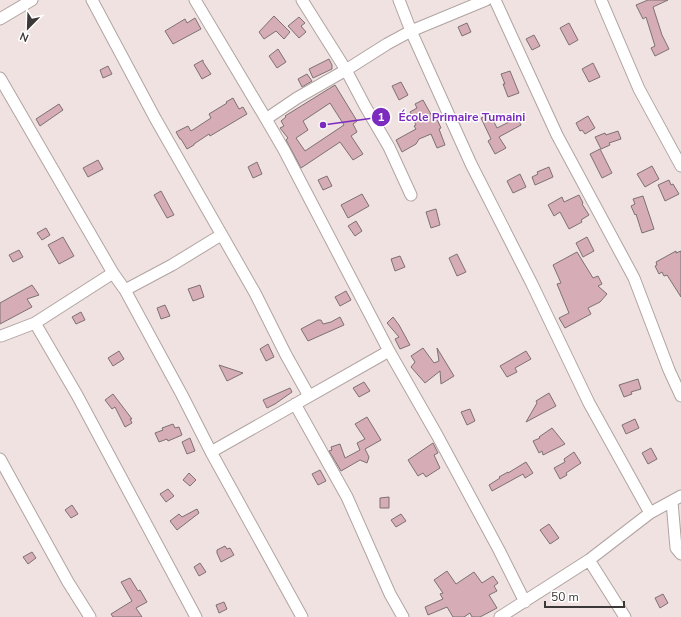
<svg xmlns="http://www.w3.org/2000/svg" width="681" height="617" viewBox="0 0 681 617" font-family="'Nunito Sans',sans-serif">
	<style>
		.building { fill: #d6acb6; stroke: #7d7173; fill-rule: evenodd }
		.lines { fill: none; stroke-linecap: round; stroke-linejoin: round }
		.minor-casing { stroke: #b0a4a2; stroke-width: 13 }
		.minor { stroke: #fff; stroke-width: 11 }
		.leader { fill: none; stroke: #7b2cbf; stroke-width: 1.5 }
		.callout-dot { fill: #7b2cbf; stroke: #fff; stroke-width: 1.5 }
		.mark-label { font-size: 12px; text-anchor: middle; font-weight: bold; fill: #fff }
		.callout-label { font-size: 12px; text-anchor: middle; font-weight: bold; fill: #7b2cbf; stroke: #fff; stroke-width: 3; stroke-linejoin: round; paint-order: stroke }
	</style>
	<rect width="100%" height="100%" fill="#f0e2e0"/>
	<path class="building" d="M648,0h20l-15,7 9,28 7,14 -14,7 -4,-8 4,-2 -9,-29 -3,2 -7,-14z
		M274,16l16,16 -6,7 -8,-8 -12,8 -5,-7z
		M299,17l6,6 -4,3 5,6 -7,6 -11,-12z
		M195,18l6,11 -28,15 -8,-13 20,-12 2,4z
		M467,23l4,9 -9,4 -4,-9z
		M569,23l9,17 -9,5 -9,-17z
		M534,35l6,11 -8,4 -6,-11z
		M278,49l8,13 -9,6 -8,-12z
		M329,59l3,6v4l-19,9 -4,-9z
		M203,60v2l8,12 -9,5 -8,-14z
		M593,63l7,14 -11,5 -7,-13z
		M108,66l4,8 -9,4 -3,-8z
		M510,71l9,22 -11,4 -5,-13h2l-4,-10z
		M307,74l5,7 -10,6 -4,-8z
		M401,82l7,13 -9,5 -7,-14z
		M335,85l22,36 -4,3 4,8 -6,4 12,18 -10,6 -13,-18 -39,26 -15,-28 2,-2 -8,-10 4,-2 -3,-5 5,-4 -1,-1zM330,103l14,22 -39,26 -9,-13 12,-8 -5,-9z
		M233,98l6,11 4,-2 4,7 -37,22 -1,-2 -15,10v1l-7,4 -6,-10h-1l-4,-7 12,-6 3,5 20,-13 -2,-4 18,-11 -1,-1z
		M423,100l10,18 3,-1 5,11 -2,1 6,16 -8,3 -6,-14 -12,5 -3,5 -14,8 -6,-12 20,-11 -2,-3 2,-1 -6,-13 7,-4 -2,-4z
		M59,104l4,6 -23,16 -4,-7z
		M490,114l7,14 20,-10 4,7 -22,12 7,11 -11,6 -7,-13 3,-2 -10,-21z
		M588,116l7,12 -10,6 -3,-4 -2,1 -4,-8z
		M618,131l3,8 -12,4 1,2 -9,4 -6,-12 10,-4 1,2z
		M600,149l12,24 -10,5 -12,-24z
		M98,160l5,9 -15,8 -5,-9z
		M257,162l5,12 -9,4 -5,-11z
		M652,166l7,13 -14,8 -8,-13z
		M549,167l4,10 -18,8 -3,-8 6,-3 -1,-2z
		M520,174l6,13 -13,6 -6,-12z
		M327,176l5,10 -9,4 -5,-10z
		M669,180l2,5 2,-1 6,10 -14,7 -7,-16z
		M161,191l13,24 -7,3 -13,-23z
		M362,194l7,12 -21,12 -7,-13z
		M579,195l4,8 -1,1 7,11 -8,5 1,2 -13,7 -9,-17 -6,4 -6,-11 14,-8 2,5z
		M643,196l11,33 -12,4 -6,-19 -1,1 -4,-9 4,-2 -2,-5z
		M436,209l4,16 -9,3 -5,-16z
		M356,221l6,10 -7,5 -7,-10z
		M46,228l4,7 -8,5 -5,-7z
		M63,237l11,19 -15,8 -11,-19z
		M587,237l7,14 -11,6 -7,-14z
		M19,250l4,7 -10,5 -4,-7z
		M676,251v2l5,-2v46l-14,-22 -3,1 -2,-4 -3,2 -4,-8 2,-1 -1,-3z
		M577,252l16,26 5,-2 4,8 -4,2 9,8 -7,8 -12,6 3,6 -26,14 -6,-10 10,-5 -12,-29 4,-1 -8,-18z
		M457,254l9,18 -9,4 -8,-18z
		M400,256l5,11 -10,4 -4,-12z
		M32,285l7,10 -12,4 5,8 -32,17v-21z
		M200,285l4,12 -11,4 -5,-12z
		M346,291l5,9 -11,6 -5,-9z
		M165,305l5,11 -9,3 -4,-11z
		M81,312l4,8 -9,4 -4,-7z
		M340,317l4,8 -36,16 -7,-12 17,-9h3l2,4 8,-2z
		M393,317l6,8 11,20 -10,4 -5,-10 4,-2 -12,-14z
		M268,344l6,13 -8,4 -6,-12z
		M423,348l11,15 5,-2 -2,-13 17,28 -13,8 -1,-13 -15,12 -14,-16 4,-5 -4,-6z
		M119,351l5,8 -11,7 -5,-8z
		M526,351l5,8 -16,9 2,4 -10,5 -7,-11z
		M219,365l24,8 -16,8z
		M638,379l3,10 -10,3 1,2 -8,3 -5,-12z
		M364,382l6,9 -11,6 -6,-9z
		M290,388l2,4 -17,12 -8,4 -4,-8z
		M549,393l7,13 -30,16 11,-19 -1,-2z
		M113,394l19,25h-2l2,4 -7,4 -10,-20 -3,2 -7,-9z
		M470,409l5,12 -8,4 -6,-13z
		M367,417l14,23 -16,9 4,8 -2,6 -7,-3 -19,11 -12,-20 3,-1 -1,-3 9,-3 5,14 15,-8 -3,-7 8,-4 -10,-15z
		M635,419l4,9 -13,6 -4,-9z
		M173,424l2,4 4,-1 3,8 -14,6 -1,-2 -8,3 -4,-9 8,-3 -1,-2z
		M552,428l13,16 -22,11 -1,-4 -3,2 -6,-12 7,-3 -1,-1z
		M190,438l5,13 -8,3 -5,-12z
		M433,443l5,10 -4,2 6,13 -14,9 -3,-4 -5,3 -10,-16z
		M651,448l6,11 -9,5 -6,-11z
		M574,452l7,11 -15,10 1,2 -7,4 -6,-11 11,-6 -1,-3z
		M526,462l7,11 -8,5 -2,-4 -31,17 -3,-6 11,-7 -1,-1 9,-5v1z
		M320,470l6,11 -8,4 -6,-11z
		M189,473l7,7 -6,6 -7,-6z
		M168,489l6,7 -8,6 -6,-8z
		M389,497v11h-9v-10z
		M72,505l6,9 -7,4 -6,-8z
		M197,509l2,4 -22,17 -7,-9 9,-7 3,3z
		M401,514l5,7 -10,6 -5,-7z
		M549,524l10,14 -9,6 -10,-14z
		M225,546l2,3 3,-1 4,7 -13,7 -4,-9v-3z
		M32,552l4,6 -8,6 -5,-7z
		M200,563l6,9 -7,4 -5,-9z
		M447,571l9,13 18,-12 8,11 11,-7 5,7 -4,3 3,5 -8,4 8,13 -17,9h-8l-2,-4 -6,4h-11l-6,-10 -19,8 -3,-8 18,-8 -3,-5 3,-1 -9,-13z
		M130,578l8,13 2,-1 7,12 -11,6 6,9h-29l-2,-3 21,-13 -11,-19z
		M663,594l5,9 -8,5 -5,-10z
		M224,602l3,7 -8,4 -3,-8z"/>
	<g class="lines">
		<g class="minor-casing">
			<path id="minor" d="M92,0l63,118 100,175 31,62 23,41
				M195,0l71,119 18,31 105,201 48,84 62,115 26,52
				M302,0l44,70 19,36 24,41 22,48
				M399,0l12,31 60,133 61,120 57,119 61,110
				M495,0l62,135 77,143 35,92 12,26
				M601,0l38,89 42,77
				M0,19l32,-19
				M0,78l113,195 12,17 57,105 29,57 91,165
				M266,119l31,-21 49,-28 41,-26 24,-13 75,-31
				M125,290l47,-25 49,-30
				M35,323l42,72 119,222
				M1,336l34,-13 78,-50
				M295,404l52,93 43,97 13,23
				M211,452l178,-101
				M0,459l68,123 22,35
				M672,502l4,46 5,6
				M589,560l36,57
				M500,617l89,-57 61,-47 31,-17"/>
		</g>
		<use href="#minor" class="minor"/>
	</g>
	<path class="leader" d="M323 125L381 117"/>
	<g class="callout-dot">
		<circle cx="323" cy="125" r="4"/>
		<circle cx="381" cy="117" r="10"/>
	</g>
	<g class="mark-label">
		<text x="381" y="121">1</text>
	</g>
	<g class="callout-label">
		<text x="462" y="121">École Primaire Tumaini</text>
	</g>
	<g transform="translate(28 28) rotate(203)" stroke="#ffffff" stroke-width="3" paint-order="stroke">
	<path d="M0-3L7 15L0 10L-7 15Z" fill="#3d3838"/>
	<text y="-6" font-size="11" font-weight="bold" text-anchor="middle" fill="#3d3838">N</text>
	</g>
	<path d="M545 601v6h79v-6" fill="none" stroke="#3d3838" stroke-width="2"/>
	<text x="551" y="601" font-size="12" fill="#3d3838" stroke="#ffffff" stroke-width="3" paint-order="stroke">50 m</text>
</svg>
